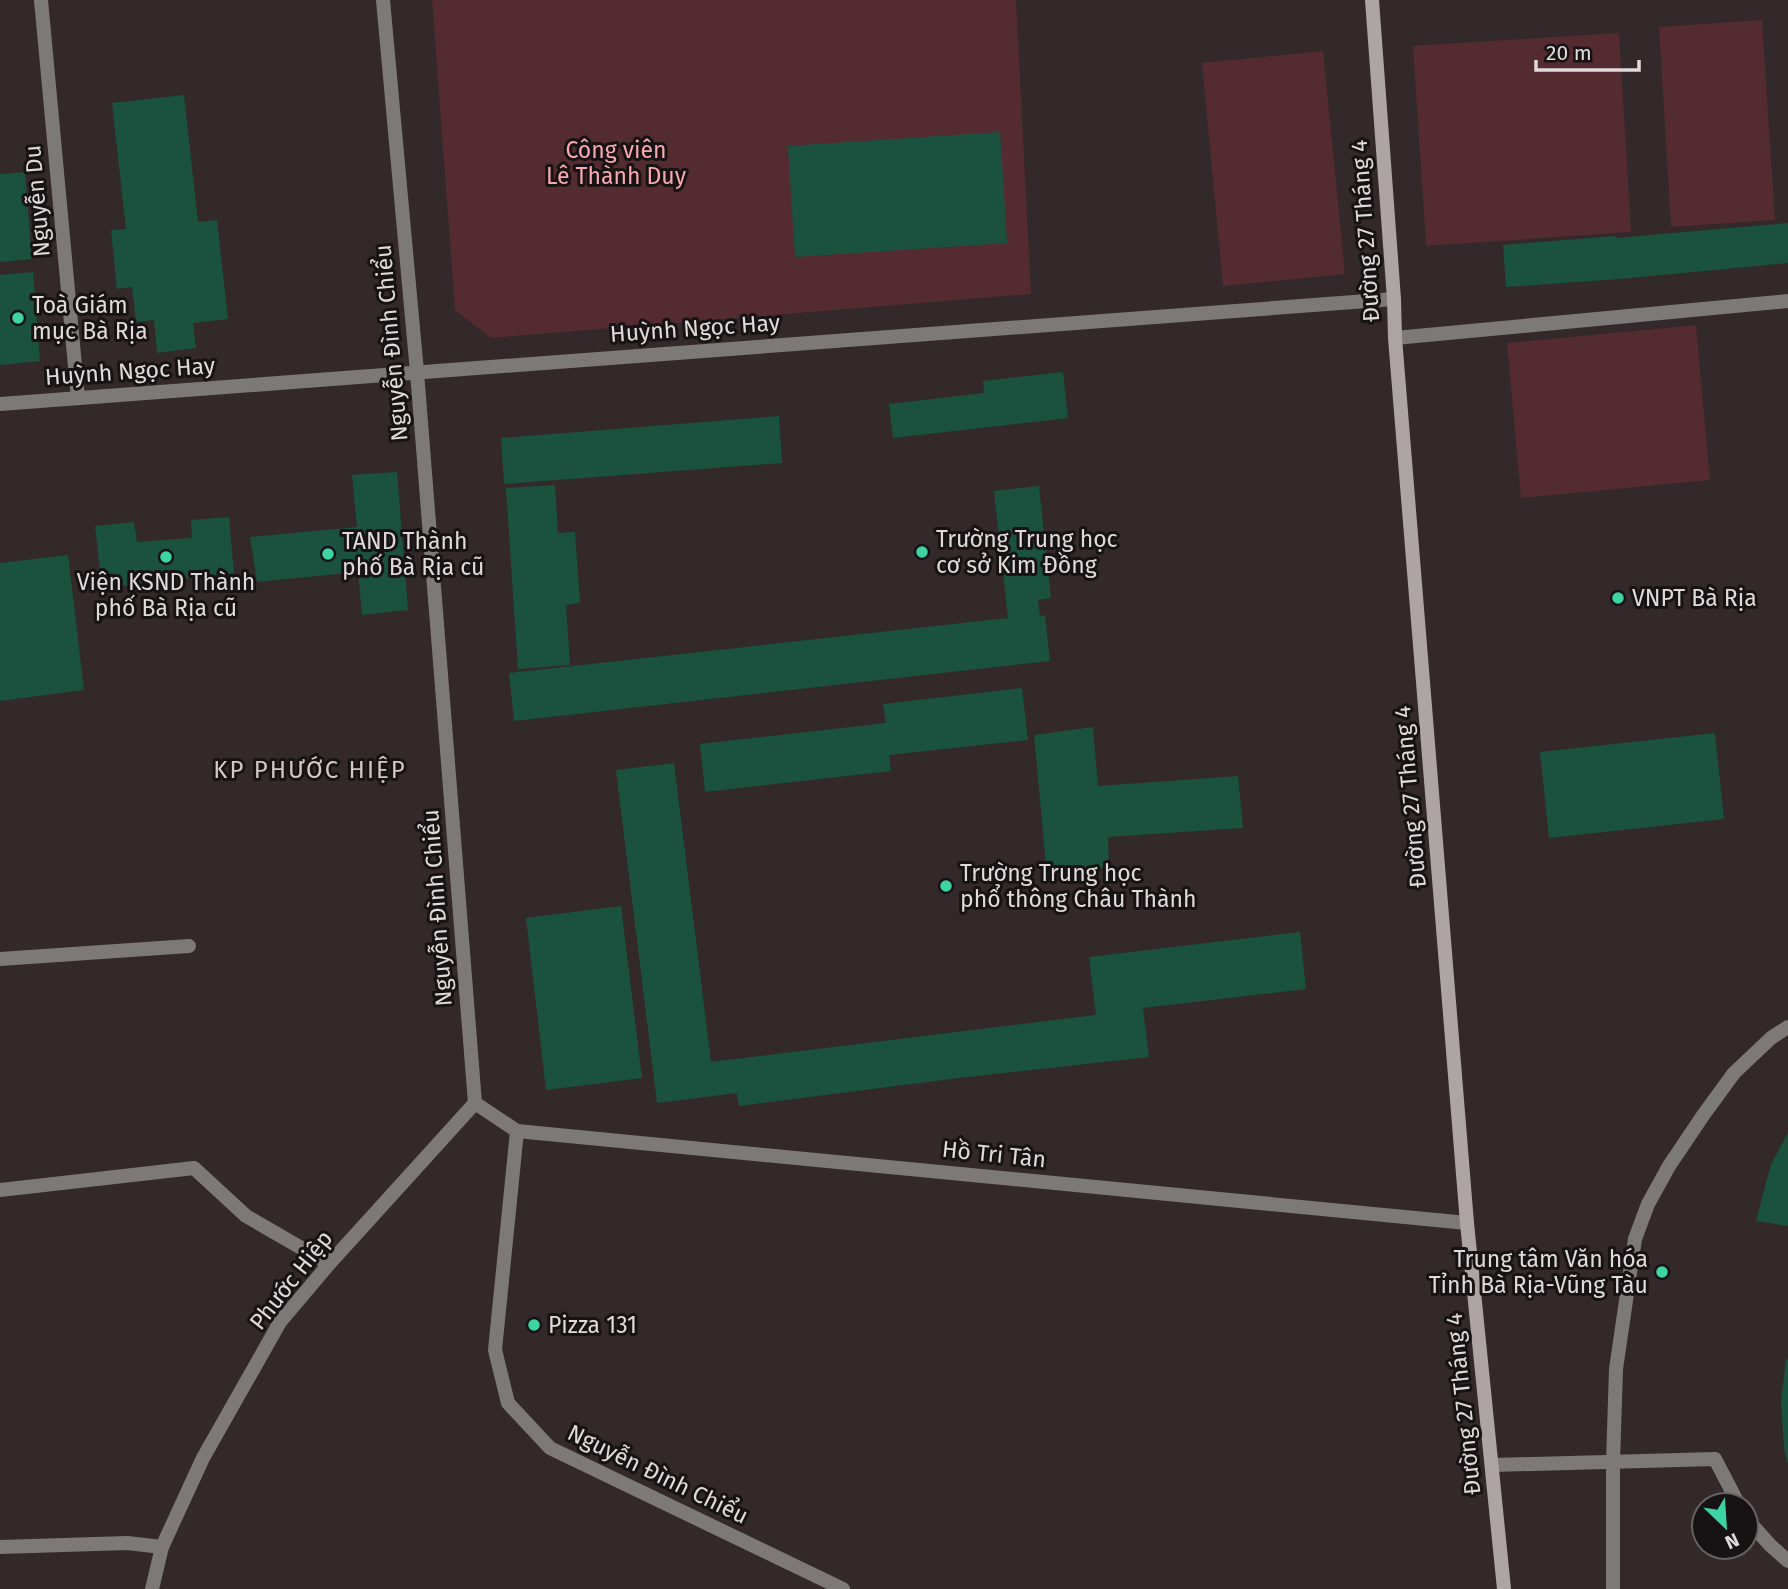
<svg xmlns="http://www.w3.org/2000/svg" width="1788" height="1589" viewBox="0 0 1788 1589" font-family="'Fira Sans',sans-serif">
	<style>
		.green { fill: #532b30 }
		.building { fill: #1a523f }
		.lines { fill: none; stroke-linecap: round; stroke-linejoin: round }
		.lane { stroke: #7e7979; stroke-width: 14 }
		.street { stroke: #7e7979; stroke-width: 14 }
		.secondary { stroke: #ada5a5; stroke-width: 14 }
		.poi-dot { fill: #3dd4a3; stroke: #171314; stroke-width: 2.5 }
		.labels { text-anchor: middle; stroke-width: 6; stroke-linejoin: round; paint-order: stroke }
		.park-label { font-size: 23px; fill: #faa8b0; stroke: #171314 }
		.street-label { font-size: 23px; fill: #e0dadb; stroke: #171314 }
		.poi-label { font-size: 23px; fill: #e0dadb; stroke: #171314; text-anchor: start }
		.neighbourhood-label { font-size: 24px; letter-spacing: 2px; fill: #d3c7c8; stroke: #171314 }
	</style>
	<rect width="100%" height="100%" fill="#33292a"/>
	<path class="green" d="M432,0h584l15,294 -540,44 -36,-28z
		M1762,20l13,200 -104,7 -12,-200z
		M1619,33l12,199 -205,14 -13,-200z
		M1323,51l22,223 -122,12 -21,-223z
		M1696,325l14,155 -189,18 -14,-155z"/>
	<path class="building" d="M184,95l14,127 19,-2 11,99 -35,4 3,25 -39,5 -3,-33 -18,2 -4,-35 -15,2 -6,-59 15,-1 -14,-126z
		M1000,132l7,111 -212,14 -7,-111z
		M25,172l7,87 -32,3v-88z
		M1788,223v40l-168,16 -114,8 -3,-42 113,-9v2z
		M33,272l7,89 -40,4v-90z
		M1063,372l5,46 -175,20 -4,-34 95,-11 -1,-12z
		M779,416l3,47 -278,21 -3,-46z
		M397,472l11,138 -46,5 -4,-43 -101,10 -7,-45 107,-10 -5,-52z
		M555,485l3,48 17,-1 5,71 -14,2 4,60 -52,4 -12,-181z
		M1039,486l12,112 -13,2 2,16 5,-1 5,46 -536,60 -5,-48 499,-55 -14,-127z
		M229,517l5,56 -132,15 -7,-62 39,-4 3,20 55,-4 -1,-18z
		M68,555l16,135 -84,11v-138z
		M1022,688l6,52 -139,15 2,16 -186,21 -5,-48 186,-21 -3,-19z
		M1093,727l5,59 140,-10 5,52 -135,9 1,30 -62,8 -13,-140z
		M1715,733l9,86 -175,19 -9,-86z
		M674,763l37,299 385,-47 -7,-58 211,-25 6,57 -163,19 6,49 -190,21 -220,28 -2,-13 -80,10 -41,-333z
		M621,906l21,172 -96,12 -20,-172z
		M1788,1133v93l-32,-5 15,-57z
		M1786,1359h2v103h-1l-3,-14 -3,-47z"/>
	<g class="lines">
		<path class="lane" d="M1395,338l393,-37
			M0,959l189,-13
			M0,1190l194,-22 52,48 83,48
			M1492,1465l223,-6 24,46
			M1746,1518l24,27 18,16
			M0,1547l127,-4 35,4
			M1613,1589v-127l3,-93 19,-130 13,-35 21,-38 35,-52 30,-41 37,-35 17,-11"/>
		<path class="street" d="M41,0l37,398
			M383,0l34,372 58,731 42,28 -22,219 13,53 42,45 293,141
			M0,404l1394,-105
			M517,1131l950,92
			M152,1589l10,-42 41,-89 77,-136 49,-58 146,-161"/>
		<path class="secondary" d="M1372,0l22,299 1,39 72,885 37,366"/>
	</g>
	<g class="poi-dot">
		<circle cx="18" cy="318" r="7"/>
		<circle cx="922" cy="552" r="7"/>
		<circle cx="328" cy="554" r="7"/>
		<circle cx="166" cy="557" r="7"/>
		<circle cx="1618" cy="598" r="7"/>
		<circle cx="946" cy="886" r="7"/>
		<circle cx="1662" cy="1272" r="7"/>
		<circle cx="534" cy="1325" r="7"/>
	</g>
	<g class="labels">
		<g class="park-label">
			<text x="616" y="158">Công viên<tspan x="616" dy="26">Lê Thành Duy</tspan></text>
		</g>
		<g class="street-label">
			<text transform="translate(37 201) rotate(-95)" y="8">Nguyễn Du</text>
			<text transform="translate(1365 231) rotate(-94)" y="8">Đường 27 Tháng 4</text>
			<text transform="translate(695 328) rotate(-4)" y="8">Huỳnh Ngọc Hay</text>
			<text transform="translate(391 343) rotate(-95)" y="8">Nguyễn Đình Chiểu</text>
			<text transform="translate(130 371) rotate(-4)" y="8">Huỳnh Ngọc Hay</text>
			<text transform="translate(1410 797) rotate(-95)" y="8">Đường 27 Tháng 4</text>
			<text transform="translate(437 908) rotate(-94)" y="8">Nguyễn Đình Chiểu</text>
			<text transform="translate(994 1154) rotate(6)" y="8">Hồ Tri Tân</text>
			<text transform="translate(291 1280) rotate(-52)" y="8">Phước Hiệp</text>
			<text transform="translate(1463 1404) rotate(-96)" y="8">Đường 27 Tháng 4</text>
			<text transform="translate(658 1474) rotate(26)" y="8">Nguyễn Đình Chiểu</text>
		</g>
		<g class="poi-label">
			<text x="32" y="313">Toà Giám<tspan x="32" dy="26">mục Bà Rịa</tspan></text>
			<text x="936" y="547">Trường Trung học<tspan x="936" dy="26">cơ sở Kim Đồng</tspan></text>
			<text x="342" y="549">TAND Thành<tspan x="342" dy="26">phố Bà Rịa cũ</tspan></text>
			<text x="166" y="590" text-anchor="middle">Viện KSND Thành<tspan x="166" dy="26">phố Bà Rịa cũ</tspan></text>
			<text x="1632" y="606">VNPT Bà Rịa</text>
			<text x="960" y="881">Trường Trung học<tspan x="960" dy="26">phổ thông Châu Thành</tspan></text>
			<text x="1648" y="1267" text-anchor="end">Trung tâm Văn hóa<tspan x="1648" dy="26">Tỉnh Bà Rịa-Vũng Tàu</tspan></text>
			<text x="548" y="1333">Pizza 131</text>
		</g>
		<g class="neighbourhood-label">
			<text x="310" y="778">KP PHƯỚC HIỆP</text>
		</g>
	</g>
	<g transform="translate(1725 1526) rotate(155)"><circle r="33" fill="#171314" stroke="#676364" stroke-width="2"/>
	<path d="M0-5L12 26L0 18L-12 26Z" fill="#3dd4a3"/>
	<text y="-10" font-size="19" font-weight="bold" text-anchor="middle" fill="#e0dadb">N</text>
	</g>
	<path d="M1536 60v10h103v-10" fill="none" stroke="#e0dadb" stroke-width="3.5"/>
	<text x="1546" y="60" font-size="21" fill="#e0dadb" stroke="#171314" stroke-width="5" paint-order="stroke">20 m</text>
</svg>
